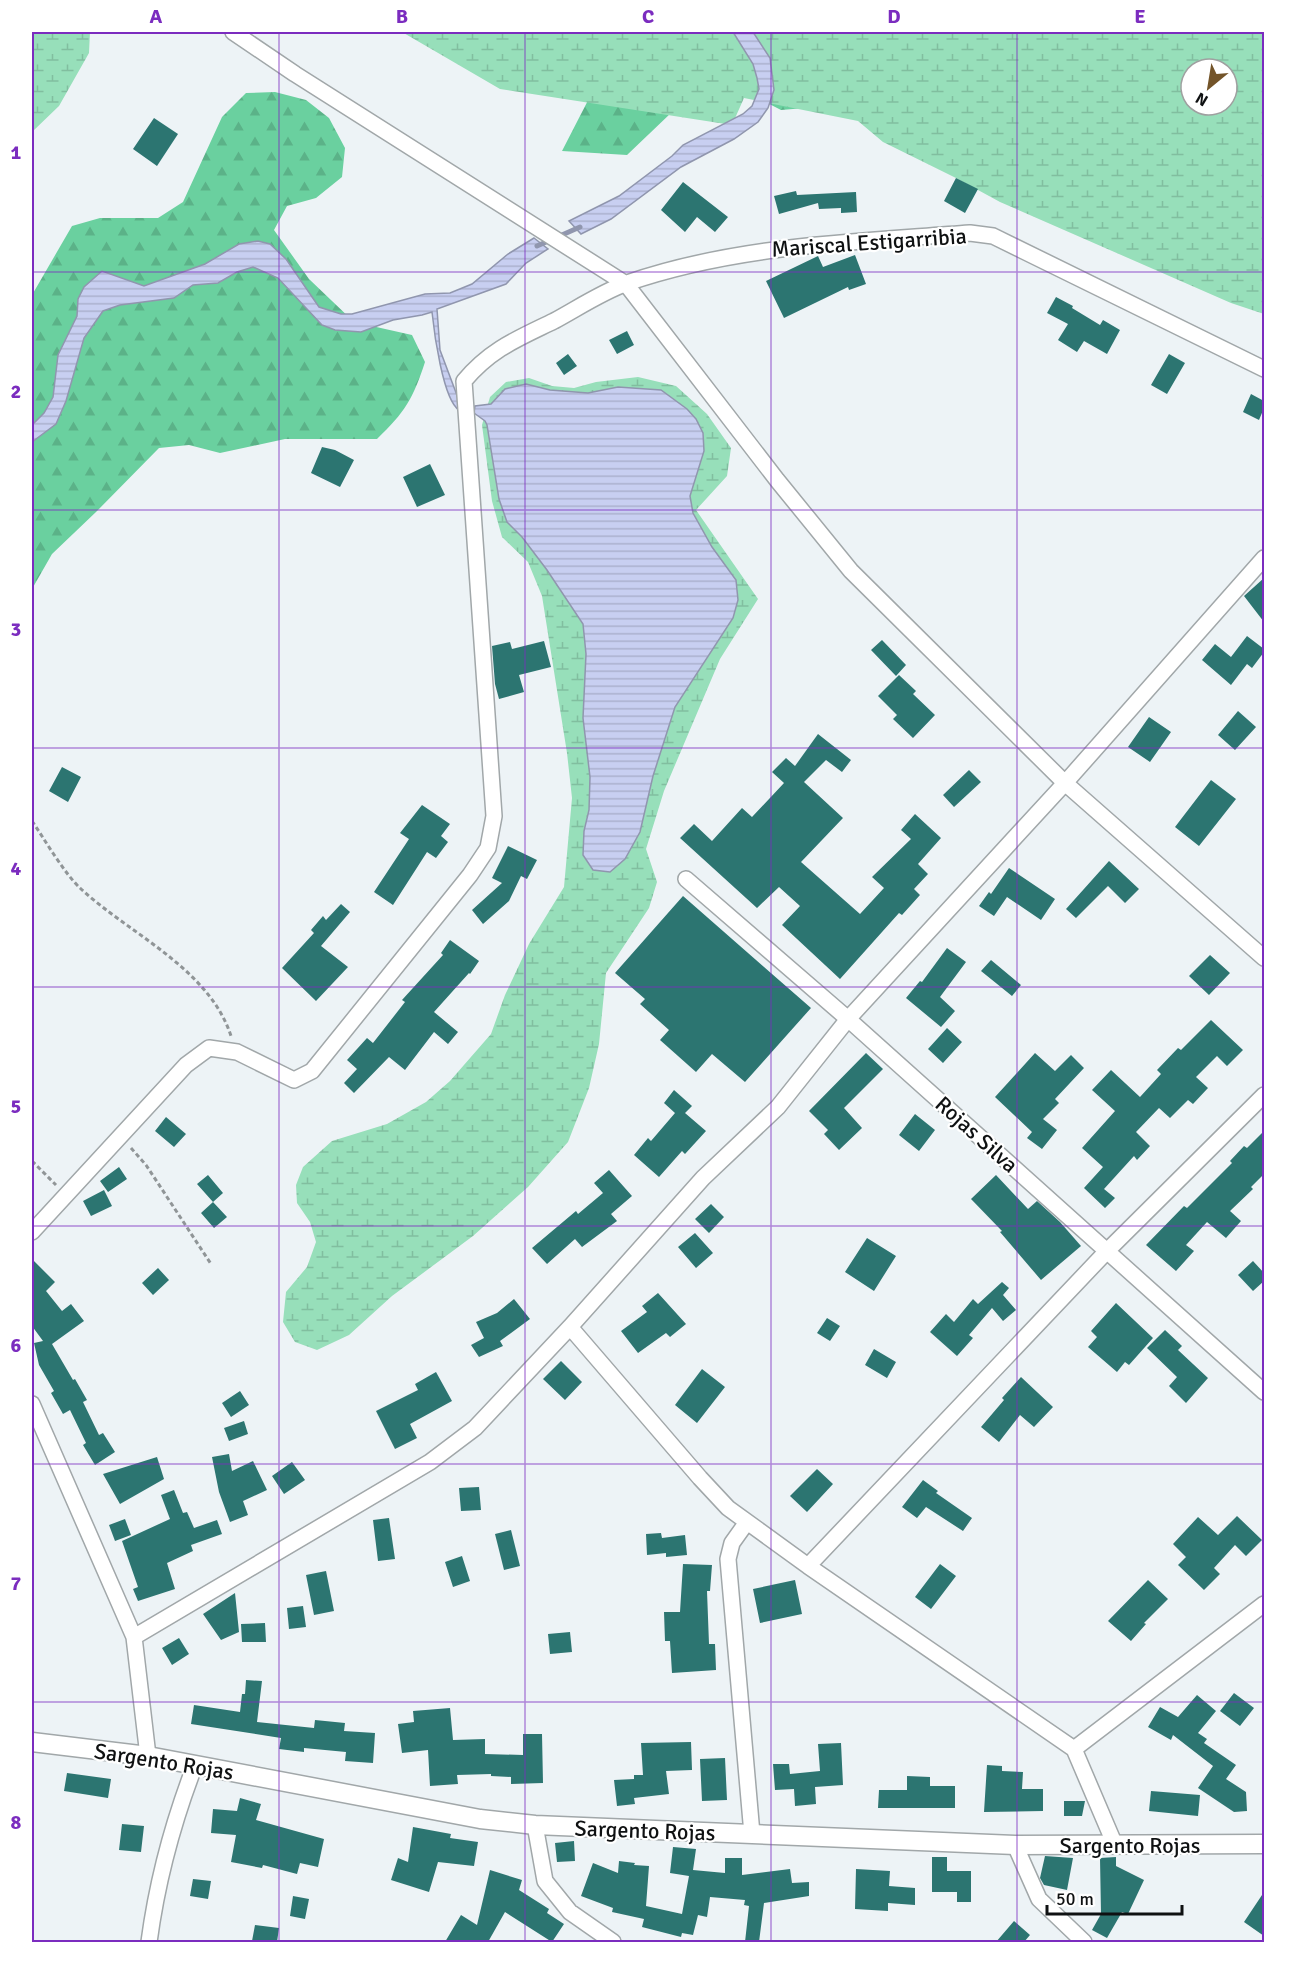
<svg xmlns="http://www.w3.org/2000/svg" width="1296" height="1974" viewBox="0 0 1296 1974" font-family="Signika,sans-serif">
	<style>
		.forest { fill: url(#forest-firs) }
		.wetland { fill: url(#wetland-marsh); fill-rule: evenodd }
		.water { fill: url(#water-rules); stroke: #9096ae; stroke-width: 1.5 }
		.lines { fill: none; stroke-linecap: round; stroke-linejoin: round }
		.stream { stroke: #9096ae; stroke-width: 5 }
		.building { fill: #2c7571 }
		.minor-casing { stroke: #a1a7a9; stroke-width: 18 }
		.tertiary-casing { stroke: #a1a7a9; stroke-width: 21 }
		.path { stroke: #909597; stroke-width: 3; stroke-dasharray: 4.5 3; stroke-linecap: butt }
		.minor { stroke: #fff; stroke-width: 15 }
		.tertiary { stroke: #fff; stroke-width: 18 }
		.grid { fill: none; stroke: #7b2cbf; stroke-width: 1.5; stroke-opacity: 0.55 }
		.labels { text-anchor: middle; stroke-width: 4.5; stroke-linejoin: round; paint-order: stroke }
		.street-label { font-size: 22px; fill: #0f1112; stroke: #fff }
		.neatline { fill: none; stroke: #7b2cbf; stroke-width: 2 }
		.grid-label { font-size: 20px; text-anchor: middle; font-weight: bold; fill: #7b2cbf }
	</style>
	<defs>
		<pattern id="forest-firs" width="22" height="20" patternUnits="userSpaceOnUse" patternTransform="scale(1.5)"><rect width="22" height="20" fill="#6ad09f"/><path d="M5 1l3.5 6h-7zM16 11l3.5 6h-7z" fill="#5bb288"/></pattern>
		<pattern id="wetland-marsh" width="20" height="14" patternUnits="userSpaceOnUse" patternTransform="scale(1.5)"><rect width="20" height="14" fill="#97dfba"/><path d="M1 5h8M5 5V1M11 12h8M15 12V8" fill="none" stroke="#81be9f"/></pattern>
		<pattern id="water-rules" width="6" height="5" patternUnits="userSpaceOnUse" patternTransform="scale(1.5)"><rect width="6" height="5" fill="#c8cff1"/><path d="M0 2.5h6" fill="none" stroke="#abb1ce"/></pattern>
	</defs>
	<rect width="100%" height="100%" fill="#edf3f6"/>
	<path class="forest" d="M618,42l223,63 -60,5 -55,-28 -55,31 -44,42 -65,-4z
		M275,92l31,8 23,18 16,30 -3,29 -26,21 -29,8 -13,24 35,49 45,43 58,13 13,27c-12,37 -20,50 -48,77h-92l-65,14 -31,-8 -30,3 -63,64 -44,42 -20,35v-294l40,-69 28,-8h58l25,-16 39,-85 24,-24z"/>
	<path class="wetland" d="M32,32h58l-1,21 -30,53 -27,26z
		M402,32h862v282l-33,-11 -231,-101 -44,-24 -73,-36 -25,-21 -114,-23 -12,27 -232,-36zM1191,69h36v36h-36z
		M638,377l38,9 31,28 24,34 -4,28 -31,34 62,89 -38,60 -56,132 -18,58 11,33 -8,26 -43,65 -7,71 -10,44 -21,54 -40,45 -55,49 -81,60 -43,39 -32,15 -22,-8 -12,-20 3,-30 21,-25 9,-25 -6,-20 -13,-19 -1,-18 7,-18 29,-26 55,-17 39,-22 24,-21 41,-47 14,-39 24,-51 35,-57 8,-89 -5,-45 -25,-157 -14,-34 -26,-25 -10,-36 -10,-76 8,-28 16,-15 23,-4 23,8 22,2 22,-6z"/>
	<path class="water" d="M733,32h20l17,26 4,32 -6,18 -10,14 -24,17 -53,28 -70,52 -30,15 -12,-13 50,-25 53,-40 11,-11 60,-31 9,-8 7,-17 -2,-11 -4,-14z
		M534,238l14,11 -22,14 -20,21 -69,25 3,41 18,48 1,12c-16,-10 -25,-78 -27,-98l-10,3 -29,5 -32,12 -26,-2 -13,-5 -44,-47 -25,-11 -16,5 -19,11 -25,2 -19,13 -54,7 -17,6 -19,27 -18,63 -10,23 -24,18v-17l12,-12 9,-16 5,-42 19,-39 1,-17 6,-12 18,-16 42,15 61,-22 34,-20 19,-3 12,3 16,15 33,48 22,7h11l73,-20 25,-1 22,-9 36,-30z
		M526,384l24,6 38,3 30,-6 43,3 26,19 9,10 7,14 1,18 -14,45 3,17 19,34 24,33 2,20 -5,18 -58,89 -22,69 -13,56 -15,27 -15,13 -17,-2 -10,-15 1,-24 5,-21 1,-33 -7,-59 3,-64 -3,-30 -36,-54 -25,-33 -15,-15 -8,-23 -12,-74 -2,-4 -11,-8 1,-7 16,-2 14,-15z"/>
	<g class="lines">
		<path class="stream" d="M537,246l43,-19"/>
	</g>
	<path class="building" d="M154,118l24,16 -21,32 -24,-17z
		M956,178l22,11 -13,24 -21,-12z
		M683,182l45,35 -13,15 -18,-15 -12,15 -24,-22z
		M796,191l1,4 59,-3 1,20 -16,1v-5l-22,1 -1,-6 -39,11 -5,-18z
		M855,255l11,29 -17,6 -1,-3 -64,31 -18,-37 52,-25 5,11z
		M1056,297l17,9 -1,2 28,17 3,-5 17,10 -13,24 -23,-13 -7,11 -19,-12 10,-16 -21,-11z
		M627,331l7,14 -17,9 -8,-14z
		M568,354l9,12 -13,9 -8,-12z
		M1169,354l16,9 -18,31 -16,-9z
		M1251,394l13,7v7l-5,12 -16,-8z
		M322,447l13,3 19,10 -14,27 -29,-14z
		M430,464l15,31 -28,12 -14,-30z
		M1264,578v44l-20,-26z
		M1247,636l17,13v3l-12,16 -5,-4 -16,21 -29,-25 13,-16 16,13z
		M882,640l24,25 -10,11 -25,-26z
		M544,641l7,26 -32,8 5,17 -25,7 -4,-15 -3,-38 18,-4 2,7z
		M899,675l17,16 -3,3 22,21 -22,23 -20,-19 4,-4 -19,-19z
		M1238,711l18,16 -21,23 -17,-15z
		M1149,717l22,15 -21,30 -22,-15z
		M818,734l33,26 -9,12 -16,-12 -22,22 39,36 -42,44 59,52 24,-26 -12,-11 39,-38 -10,-9 14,-16 26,24 -23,26 10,10 -14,15 6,6 -18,20 -3,-2 -59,66 -58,-54 18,-19 -21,-19 -22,21 -77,-70 14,-14 18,17 30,-33 10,9 32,-34 -12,-11 14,-14 9,8z
		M62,767l19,10 -13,25 -19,-11z
		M969,770l12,12 -27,25 -11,-12z
		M1211,780l25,19 -37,47 -24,-19z
		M422,805l28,19 -9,12 7,6 -12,16 -9,-6 -34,53 -19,-13 35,-53 -9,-6z
		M508,846l29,14 -10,19 -6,-3 -12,25 -26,23 -11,-14 30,-27 -10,-5z
		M1109,861l30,28 -14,14 -17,-17 -32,32 -10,-9z
		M1009,868l46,31 -14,21 -34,-23 -13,19 -15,-10 10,-14 2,2z
		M683,896l128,112 -66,74 -33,-28 -16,18 -36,-32 9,-10 -29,-26 5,-5 -30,-26z
		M341,904l9,8 -29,34 27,21 -32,34 -34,-33 32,-35 -3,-3 12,-14 3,4z
		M450,940l29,21 -9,13 -1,-1 -35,39 24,20 -10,12 -14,-12 -29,38 -16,-13 -35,36 -10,-10 13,-14 -10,-9 20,-22 6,5 32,-41 -3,-2 41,-45 -2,-2z
		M947,948l19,14 -26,35 15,14 -14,16 -35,-29 14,-17 2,1z
		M1210,955l20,18 -21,22 -20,-19z
		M991,960l30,25 -9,11 -31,-25z
		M1211,1020l32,30 -16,16 -10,-10 -21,21 12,11 -15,16 -5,-4 -18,18 -11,-10 -23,24 14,14 -13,14 -3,-4 -30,33 11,9 -10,10 -21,-20 19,-21 -21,-19 33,-37 -23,-21 19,-20 29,27 21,-23 -4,-4 21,-22 3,2z
		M947,1028l15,14 -19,21 -15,-14z
		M866,1053l17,16 -39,39 18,20 -23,22 -15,-16 4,-4 -19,-19z
		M1035,1053l20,18 16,-16 13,13 -29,31 4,4 -16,16 14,11 -15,19 -15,-11 5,-6 -37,-35z
		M674,1090l18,16 -7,7 21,18 -21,23 -3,-3 -23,26 -25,-22 14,-17 3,3 24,-28 -11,-10z
		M915,1114l20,16 -16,21 -20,-16z
		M166,1117l20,17 -12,13 -19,-16z
		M1264,1131v43l-13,13 2,2 -23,22 11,10 -15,17 -19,-16 -21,23 8,6 -18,20 -30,-26 38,-39 3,2 45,-45 -2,-2 14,-15 3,2z
		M119,1167l8,12 -19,13 -8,-11z
		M609,1170l23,26 -21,18 6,7 -35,26 -7,-8 -28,25 -15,-16 44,-37 2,3 25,-21 -9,-10z
		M208,1175l15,18 -10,9 -16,-18z
		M996,1175l32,34 9,-8 23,21 21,24 -40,34 -41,-48 2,-1 -31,-32z
		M104,1190l8,16 -21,10 -8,-15z
		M213,1202l14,15 -13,11 -13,-15z
		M711,1204l13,13 -15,16 -14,-14z
		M695,1233l18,20 -17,15 -18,-21z
		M867,1238l29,18 -22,35 -29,-19z
		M32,1259l23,23 -9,9 16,20 9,-7 13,17 -32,23 21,36 2,-1 12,21 -4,2 16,33 4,-2 12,19 -20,13 -12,-20 3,-2 -16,-33 -7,4 -12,-21 3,-2 -15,-26 -5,-22 9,-2 -11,-15z
		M1253,1261l11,12v8l-11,10 -15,-16z
		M158,1268l11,12 -16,15 -11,-12z
		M1002,1282l7,6 -6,7 13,15 -13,11 -11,-13 -23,27 4,3 -16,18 -27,-24 16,-18 8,8 19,-23 5,5z
		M658,1293l28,31 -16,13 -4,-4 -28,20 -17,-22 26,-19 -5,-6z
		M514,1299l16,20 -30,22 3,5 -24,11 -8,-12 13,-7 -8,-16 21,-9z
		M1116,1303l37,35 -24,27 -4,-3 -8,10 -29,-25 9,-10 -6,-6z
		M827,1318l13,8 -10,15 -13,-8z
		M1165,1330l17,16 -4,4 30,28 -22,25 -17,-17 8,-9 -30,-29z
		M874,1349l22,13 -9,16 -22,-13z
		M561,1361l21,21 -17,18 -22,-21z
		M702,1369l23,18 -28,36 -22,-18z
		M436,1372l16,29 -42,23 7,14 -22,11 -19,-38 42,-21 -3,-6z
		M1021,1377l32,30 -19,20 -14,-12 -21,27 -18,-15 23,-27 -2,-2z
		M240,1391l9,14 -18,12 -9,-14z
		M244,1421l4,13 -19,7 -5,-13z
		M229,1454l3,17 21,-10 14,29 -24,11 5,14 -18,7 -11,-30 -7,-35z
		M157,1457l7,22 -44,25 -17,-30z
		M292,1462l13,18 -21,14 -12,-18z
		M817,1469l16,15 -26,28 -17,-16z
		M923,1480l15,11 -2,2 36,25 -9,13 -37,-24 -9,11 -15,-11z
		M479,1487l2,23 -20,1 -2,-23z
		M174,1490l9,23 4,-1 7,16 23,-8 5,14 -31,11 2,6 -26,12 8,26 -37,12 -5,-12 5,-2 -16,-46 48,-22 -9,-24z
		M1237,1516l25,24 -16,16 -11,-11 -21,23 6,6 -16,16 -26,-25 8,-8 -13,-13 25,-27 20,18z
		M389,1518l6,41 -17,2 -5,-41z
		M125,1519l6,16 -16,6 -6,-16z
		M511,1530l9,36 -16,4 -9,-36z
		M661,1533l1,5 23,-3 2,20 -21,2v-4l-19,2 -1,-21z
		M462,1556l8,25 -17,6 -8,-25z
		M683,1564l29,1 -2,26h-3l2,53h6l1,26 -44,3 -2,-32h-5l-1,-29h16z
		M940,1564l16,12 -25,33 -16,-12z
		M326,1571l8,40 -20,4 -8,-40z
		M795,1580l7,34 -42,9 -7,-34z
		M1148,1580l20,19 -24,24 2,1 -15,17 -23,-20z
		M235,1593l4,39 -18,8 -18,-26z
		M303,1606l3,21 -17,2 -2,-21z
		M265,1623l1,19h-24l-1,-18z
		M570,1632l2,20 -22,2 -2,-20z
		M179,1638l10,16 -17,11 -10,-17z
		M246,1680l16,1 -5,41 57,6 1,-8 30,3 -1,8 31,2 -2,30 -28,-2 1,-9 -42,-4v4l-25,-3 2,-11 -90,-14 3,-19 46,7 2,-18h3z
		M1234,1693l20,15 -14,18 -20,-15z
		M1197,1695l19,16 -18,22 9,6 -3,4 32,22 -10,14 20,13 1,19 -13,1 -36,-24 15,-22 -40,-31 -2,5 -23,-13 12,-20 18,10z
		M450,1708l3,32 32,-1v15l38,1v-21h19l1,49 -32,1v-7l-20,-1v-2l-34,1 1,9 -28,2 -2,-36 -26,3 -4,-29 16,-2 -1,-11z
		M691,1742l1,28 -26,1 3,23 -35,4 1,6 -18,2 -3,-26 20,-1v-4h9l-2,-32z
		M841,1743l2,42 -28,2 1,17 -21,2 -1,-17 -19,1 -2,-26h16l1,10 30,-3 -2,-27z
		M725,1758l2,42 -25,1 -2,-42z
		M987,1765l15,1v5l21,1 -1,17h21v22l-59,1z
		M67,1773l44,6 -3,19 -44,-7z
		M907,1776l23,1v9h25v22h-77l1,-18h28z
		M1151,1791l49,4 -2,21 -49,-5z
		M240,1798l21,6 -5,16 68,19 -6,28 -18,-4 -3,11 -34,-9 -1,3 -31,-6 5,-27 -25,-2 2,-24 24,2z
		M1064,1801h21l-3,15h-18z
		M122,1824l22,2 -3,26 -22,-2z
		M413,1827l38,7 -1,4 28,4 -4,24 -36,-4 -9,30 -38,-12 7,-22 10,4z
		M574,1841l1,20 -18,1 -2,-19z
		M673,1847l23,2 -3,21 32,3v-15h17v17l48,-6 2,14 17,-1v14l-45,7 -5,39h-14l4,-36 -5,-1 1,-5 -35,-3 -3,20 -9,-2 -5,20 -11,-2 -1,4 -39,-10 2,-8 -32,-7 1,-4 -32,-12 12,-33 25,10 1,-12 16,2 -1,2 15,1 -3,40 36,8 7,-38 -19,-3z
		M1045,1856l28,2 -6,32 -23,-5 -4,-7z
		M932,1857h15v14h24v31h-14v-10h-25z
		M1116,1857v9l28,14 -16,34 -6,-2 -15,26 -15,-8 9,-16 -1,-56z
		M856,1869l34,2 -1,15 26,2v17l-27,-2v8l-33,-2z
		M490,1870l32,10 -3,10 30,19 -2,4 17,11 -12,18 -47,-30 -17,30h-43l16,-27 16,10z
		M193,1879l18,2 -3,18 -18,-3z
		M1264,1892v44l-20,-14z
		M293,1896l16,3 -4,20 -15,-3z
		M1014,1921l16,14 -6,7h-28z
		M255,1925l24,3 -2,14 -25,-1z"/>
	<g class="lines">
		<g class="minor-casing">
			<path id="minor" d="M233,32l62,42 331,210 151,196 74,91 214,212 199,175
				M686,879l162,140 416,373
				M32,1232l154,-167 23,-17 28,4 57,28 18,-9 158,-196 18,-27 6,-32 -30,-435c27,-32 53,-42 90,-60 24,-13 48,-29 73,-38 110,-38 228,-41 343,-50l23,3 271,133
				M570,1327l130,151 28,30 80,58 266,183 41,96
				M32,1404l102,233 14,119
				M747,1522l-15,21 -4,16 24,275
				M808,1566l299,-315 157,-156
				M134,1637l296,-175 45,-34 95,-101 133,-149 75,-71 70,-88 217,-236 199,-225
				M1074,1749l190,-145
				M535,1825l10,56 25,31 43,30
				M1015,1845l24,54 45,43
				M149,1942c8,-60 24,-120 46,-177"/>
		</g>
		<g class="tertiary-casing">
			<path id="tertiary" d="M32,1742l116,14 332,63 55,6 480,20 249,-1"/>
		</g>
		<path class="path" d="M32,821c13,19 32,52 48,67 49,46 129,80 151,148
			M131,1148l15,17 65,99
			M32,1161l24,24"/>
		<use href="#minor" class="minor"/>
		<use href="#tertiary" class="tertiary"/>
	</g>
	<path class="grid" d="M279,32v1910M525,32v1910M771,32v1910M1017,32v1910M32,272h1232M32,510h1232M32,748h1232M32,987h1232M32,1226h1232M32,1464h1232M32,1702h1232"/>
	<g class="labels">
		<g class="street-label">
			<text transform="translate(869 242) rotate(-4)" y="8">Mariscal Estigarribia</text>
			<text transform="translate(977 1134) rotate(42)" y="8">Rojas Silva</text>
			<text transform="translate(164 1761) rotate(9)" y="8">Sargento Rojas</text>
			<text transform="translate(645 1830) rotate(2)" y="8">Sargento Rojas</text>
			<text x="1130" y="1853">Sargento Rojas</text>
		</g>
	</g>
	<rect width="1296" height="1974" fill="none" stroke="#ffffff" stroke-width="66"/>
	<g transform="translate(1209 87) rotate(210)"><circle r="28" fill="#ffffff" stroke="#9fa0a0" stroke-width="1.5"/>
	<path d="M0-4.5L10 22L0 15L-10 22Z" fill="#735429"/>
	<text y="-9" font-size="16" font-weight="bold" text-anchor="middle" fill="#0f1112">N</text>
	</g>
	<path d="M1047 1905v9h135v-9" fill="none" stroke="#0f1112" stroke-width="3"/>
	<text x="1056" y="1905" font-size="18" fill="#0f1112" stroke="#ffffff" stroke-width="4.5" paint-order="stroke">50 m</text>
	<rect x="33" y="33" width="1230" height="1908" class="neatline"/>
	<g class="grid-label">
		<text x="156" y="23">A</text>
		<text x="402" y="23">B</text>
		<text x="648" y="23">C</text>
		<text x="894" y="23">D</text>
		<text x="1140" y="23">E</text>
		<text x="16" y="159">1</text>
		<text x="16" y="398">2</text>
		<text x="16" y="636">3</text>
		<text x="16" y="875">4</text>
		<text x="16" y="1113">5</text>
		<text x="16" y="1352">6</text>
		<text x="16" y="1590">7</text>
		<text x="16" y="1829">8</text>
	</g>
</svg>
